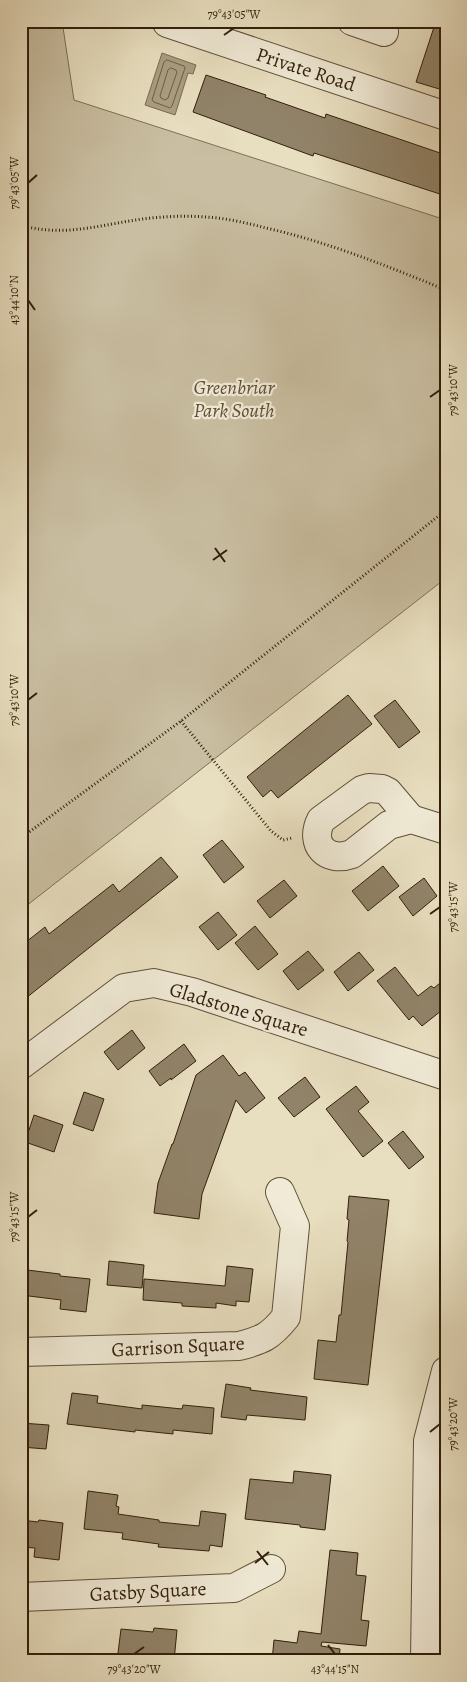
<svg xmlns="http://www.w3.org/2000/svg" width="467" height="1682" viewBox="0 0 467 1682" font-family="Alegreya,serif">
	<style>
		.green { fill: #c9bea1; stroke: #7e6e56 }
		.water { fill: #aa9e82; stroke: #7a6b52 }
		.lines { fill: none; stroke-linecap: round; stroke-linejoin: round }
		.shore { stroke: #6e5e46; stroke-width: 1 }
		.building { fill: #918369; stroke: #321f0b }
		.minor-casing { stroke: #604f38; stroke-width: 30 }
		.path { stroke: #321f0b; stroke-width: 3; stroke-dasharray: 1 2.5; stroke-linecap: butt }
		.minor { stroke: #f0ead6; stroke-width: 28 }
		.ticks { fill: none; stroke: #321f0b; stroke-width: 2 }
		.labels { text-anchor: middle; stroke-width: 4.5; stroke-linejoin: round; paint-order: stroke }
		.street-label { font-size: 20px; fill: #321f0b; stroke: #f0ead6 }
		.park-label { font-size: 20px; font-style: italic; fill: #5f4f38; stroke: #f0ead6 }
		.neatline { fill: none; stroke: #321f0b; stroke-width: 2 }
		.ticks-label { font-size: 12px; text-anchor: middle; fill: #321f0b }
	</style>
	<rect width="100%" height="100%" fill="#e8dfc0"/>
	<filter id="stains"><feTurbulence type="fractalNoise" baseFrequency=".004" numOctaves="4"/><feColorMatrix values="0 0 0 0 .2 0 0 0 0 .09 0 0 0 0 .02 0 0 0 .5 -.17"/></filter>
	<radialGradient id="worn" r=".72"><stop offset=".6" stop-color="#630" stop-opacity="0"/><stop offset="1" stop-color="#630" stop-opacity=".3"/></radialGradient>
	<path class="green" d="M21,21h41l12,79 372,120v358l-425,332z"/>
	<path class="water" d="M162,53l34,12 -3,9 -5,-1 -13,42 -30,-10z"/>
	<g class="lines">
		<path class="shore" d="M167,60l17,6 1,2 -13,38 -2,2 -16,-6 -2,-2 12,-38z
			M171,68l5,2 1,2 -9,26 -3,2 -4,-2 -1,-2 8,-26z"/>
	</g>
	<path class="building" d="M436,21h10v70l-30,-9z
		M206,75l60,20 -1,2 60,21 1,-4 120,41v41l-132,-43 -1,3 -120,-44z
		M348,695l24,29 -94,74 -7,-8 -8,7 -16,-20z
		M395,700l25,32 -21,16 -25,-32z
		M222,840l22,27 -20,16 -21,-28z
		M161,857l17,20 -157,125v-56l24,-19 4,7 64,-50 6,8z
		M383,866l16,20 -31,25 -16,-20z
		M424,878l13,18 -24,20 -14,-19z
		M284,880l13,16 -27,22 -13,-17z
		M218,912l19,23 -19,15 -19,-23z
		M255,926l23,28 -20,16 -23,-27z
		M308,951l16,19 -26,20 -15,-19z
		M359,952l15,18 -26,21 -14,-19z
		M395,967l23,29 13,-10 3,2 12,-10v29l-24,19 -9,-10 -4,4 -32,-39z
		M132,1030l13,18 -27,22 -14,-18z
		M184,1044l12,17 -25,19v-2l-11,8 -11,-15z
		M223,1055l16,21 6,-4 20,26 -19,15 -10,-13 -34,94 -3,25 -45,-6 4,-30 14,-39h1l23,-69z
		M305,1077l15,20 -26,20 -16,-19z
		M356,1086l13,16 -11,9 25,30 -20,16 -37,-48z
		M84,1092l20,7 -11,32 -20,-7z
		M34,1115l29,10 -9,27 -29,-10z
		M403,1131l21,26 -15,12 -21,-26z
		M349,1196l40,4 -21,185 -54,-6 4,-39 18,2 3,-27h2l7,-73 -1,-1 2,-21 -2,-1z
		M109,1261l35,4 -2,23 -35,-3z
		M227,1266l26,3 -4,33 -13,-1v5l-20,-3v5l-34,-2v-3l-39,-3 1,-21 81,7z
		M27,1270l33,4v2l30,3 -4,33 -26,-3 1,-9 -40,-5v-23l5,1z
		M226,1384l25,4 -1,2 57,7 -2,23 -58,-5 -1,5 -25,-3z
		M72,1393l26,3 -1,7 45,6v-4l40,4 1,-4 31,3 -2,26 -39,-4v4l-38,-4v2l-68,-8z
		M21,1423l28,2 -3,24 -25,-2z
		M294,1471l37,4 -6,55 -25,-3v-2l-55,-6 5,-40 43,4z
		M88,1491l30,4 -2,11 3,1 -1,7 41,6v2l40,4 2,-15 25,3 -4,33 -12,-2 -1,6 -51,-4 1,-3 -37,-5 1,-6 -39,-4z
		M21,1520l17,2 1,-2 24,3 -4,37 -25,-3 1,-9 -14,-1z
		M330,1550l28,3 -2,22 10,1 -5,44 8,1 -3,25 -44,-4 -1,4 19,3 -1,12h-67l2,-21 23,3 2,-12 22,3z
		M154,1628l23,2 -3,31h-57l4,-32 32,3z"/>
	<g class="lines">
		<g class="minor-casing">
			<path id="minor" d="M167,21v2l279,93
				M352,21l32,11
				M411,819l-22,6 -37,29c-26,9 -43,-10 -31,-34l41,-30 7,-2 13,1 6,3 23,27 35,11
				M21,1065l103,-77 30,-5 38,9 254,84
				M21,1352l218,-6c23,-6 31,-9 47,-29l9,-91 -15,-34
				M21,1597l213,-9 37,-19
				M425,1661l3,-220 18,-70"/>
		</g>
		<path class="path" d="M21,225c48,15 95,-6 143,-8 14,-1 28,-1 42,0 20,1 41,6 60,11 62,14 121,38 180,62
			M181,721l90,110 12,9 9,-2
			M21,838l160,-117 265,-211"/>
		<use href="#minor" class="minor"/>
	</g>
	<path class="ticks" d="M224,35l10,-7M28,183l9,-8M28,300l7,10M430,397l10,-7M215,548l10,14M213,560l14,-10M28,700l9,-7M430,914l10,-7M28,1217l9,-7M430,1432l10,-8M257,1551l11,14M255,1563l14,-11M328,1645l7,9M134,1654l10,-7"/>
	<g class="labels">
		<g class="street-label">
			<text transform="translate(306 69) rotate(18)" y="7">Private Road</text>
			<text transform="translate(239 1009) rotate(17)" y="7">Gladstone Square</text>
			<text transform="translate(178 1346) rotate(-3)" y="7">Garrison Square</text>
			<text transform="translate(148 1591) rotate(-3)" y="7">Gatsby Square</text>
		</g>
		<g class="park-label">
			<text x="234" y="394">Greenbriar<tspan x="234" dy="23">Park South</tspan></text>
		</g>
	</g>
	<rect width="467" height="1682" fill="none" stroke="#e8dfc0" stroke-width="55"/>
	<rect x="28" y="28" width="412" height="1626" class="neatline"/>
	<g class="ticks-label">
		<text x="234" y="18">79°43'05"W</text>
		<text transform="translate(14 183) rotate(-90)" y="4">79°43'05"W</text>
		<text transform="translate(14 300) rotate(-90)" y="4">43°44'10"N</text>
		<text transform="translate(453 390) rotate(-90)" y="4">79°43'10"W</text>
		<text transform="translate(14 700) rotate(-90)" y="4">79°43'10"W</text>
		<text transform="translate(453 907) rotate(-90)" y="4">79°43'15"W</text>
		<text transform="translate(14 1217) rotate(-90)" y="4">79°43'15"W</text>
		<text transform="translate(453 1424) rotate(-90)" y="4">79°43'20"W</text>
		<text x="134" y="1673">79°43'20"W</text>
		<text x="335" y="1673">43°44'15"N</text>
	</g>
	<rect width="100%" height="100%" filter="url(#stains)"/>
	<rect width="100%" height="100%" fill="url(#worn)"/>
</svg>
